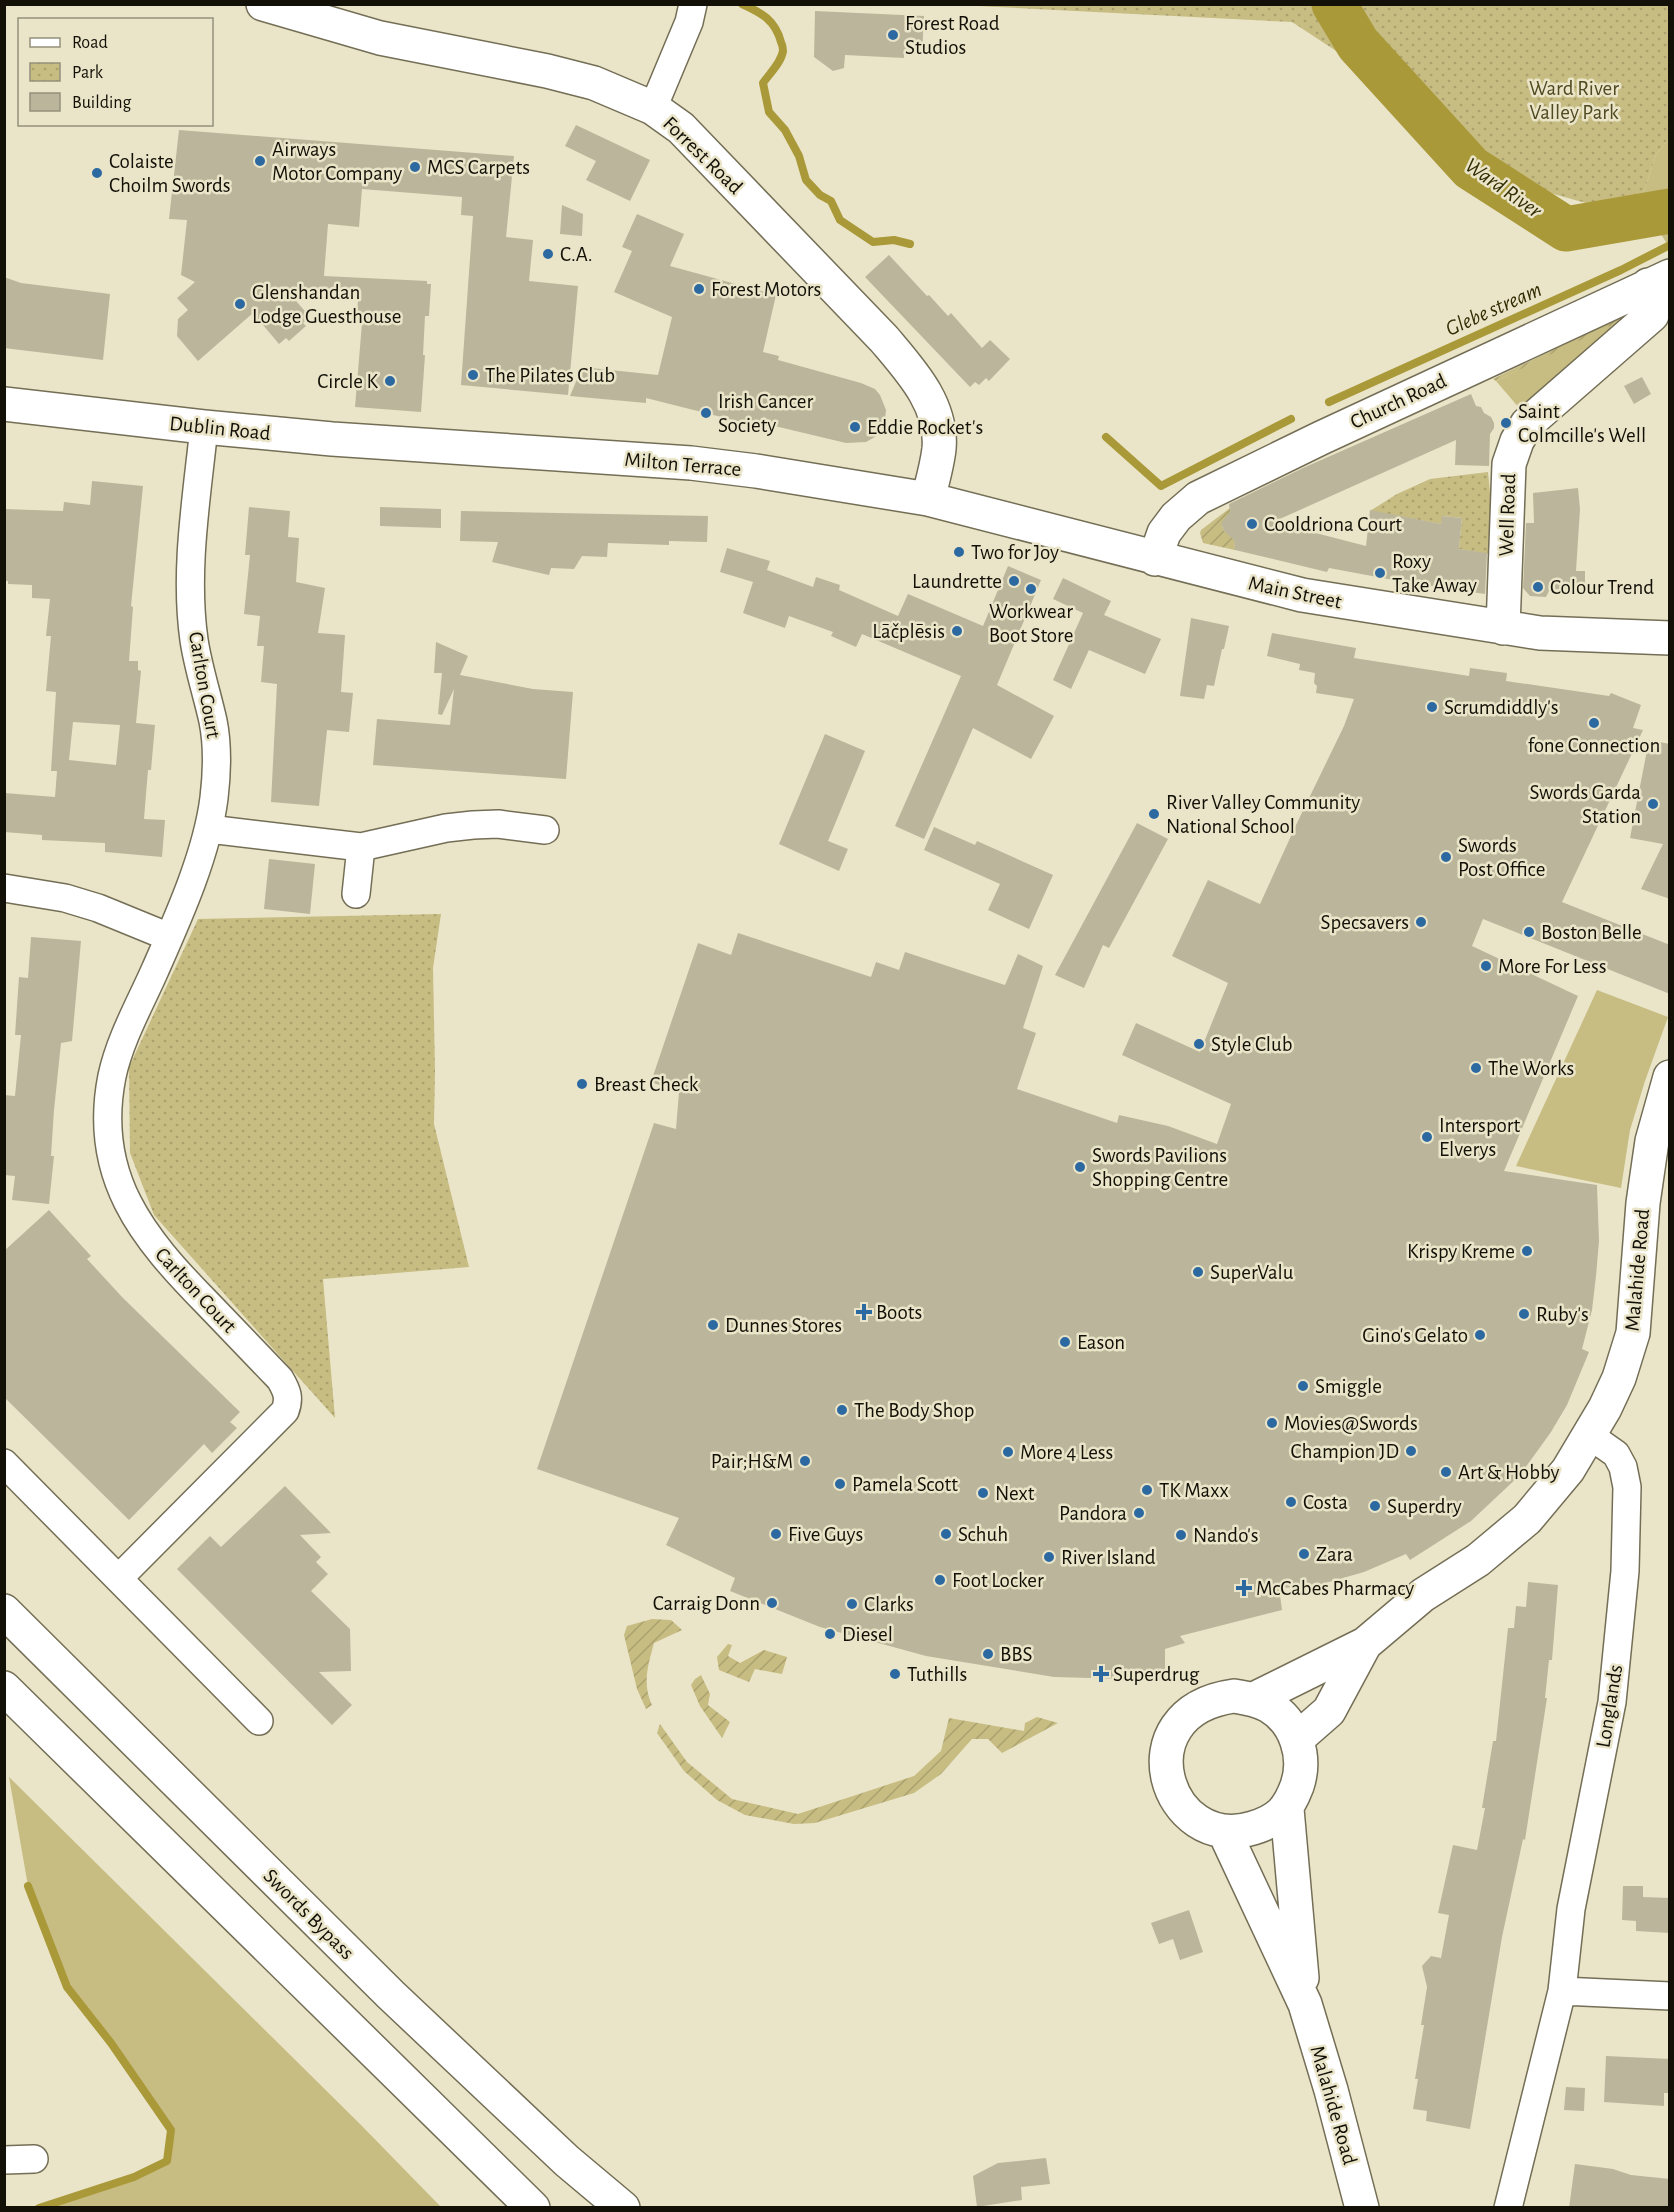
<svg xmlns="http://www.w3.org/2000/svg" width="1674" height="2212" viewBox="0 0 1674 2212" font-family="'Alegreya Sans',sans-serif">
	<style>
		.grass { fill: #c7bc81 }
		.park { fill: url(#park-dots) }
		.garden { fill: url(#garden-furrows) }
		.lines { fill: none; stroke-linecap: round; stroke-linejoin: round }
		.stream { stroke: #aa9939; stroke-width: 8 }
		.river { stroke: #aa9939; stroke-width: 45 }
		.building { fill: #bbb69b; fill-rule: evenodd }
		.street-casing { stroke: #736e55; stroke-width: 30 }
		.secondary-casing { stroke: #736e55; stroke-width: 36 }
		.street { stroke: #fff; stroke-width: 27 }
		.secondary { stroke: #fff; stroke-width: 33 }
		.poi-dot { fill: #2d69a1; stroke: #eae5c9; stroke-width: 2 }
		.labels { text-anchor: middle; stroke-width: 5; stroke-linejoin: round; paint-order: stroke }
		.poi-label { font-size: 21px; fill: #121007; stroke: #eae5c9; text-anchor: start }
		.park-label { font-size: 21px; fill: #504921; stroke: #eae5c9 }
		.street-label { font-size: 21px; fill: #121007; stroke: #eae5c9 }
		.water-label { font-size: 22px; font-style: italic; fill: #342d03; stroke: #eae5c9 }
	</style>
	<defs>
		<pattern id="park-dots" width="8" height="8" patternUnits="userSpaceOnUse" patternTransform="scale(1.5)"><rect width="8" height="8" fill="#c7bc81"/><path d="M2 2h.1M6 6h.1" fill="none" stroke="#aaa16e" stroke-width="1.8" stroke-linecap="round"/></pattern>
		<pattern id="garden-furrows" width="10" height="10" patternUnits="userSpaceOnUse" patternTransform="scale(1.5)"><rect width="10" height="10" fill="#c7bc81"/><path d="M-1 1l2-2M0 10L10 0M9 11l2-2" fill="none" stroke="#aaa16e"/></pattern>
	</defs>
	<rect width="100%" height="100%" fill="#eae5c9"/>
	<path class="grass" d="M1669,138v109l-10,-16 -16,-37 13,-39z
		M1609,325l2,4 -91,80 -24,-28z
		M1597,990l71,27 -23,64 -15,49 -9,58 -105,-22z
		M9,1777l351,347 81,83h-402l106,-33 22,-13 4,-31 -60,-87 -44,-56 -39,-101z"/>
	<path class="park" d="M958,5h711v133l-13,17 -13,39 -50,11 -50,-14 -41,-22 -85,-83 -48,-4 -16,-20 -61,-40z
		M1488,472l8,83 -37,-6 3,-31 -19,-2 -2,8 -71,-13 27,-17 33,-15z
		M441,914l-8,54 2,103 -1,53 35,143 -146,12 12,139 -181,-203 -24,-62 -1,-86 69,-148z"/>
	<path class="garden" d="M1629,313l1,2 -110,94 90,-80 -1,-3 -113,55 -3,-2z
		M1230,508v7l-8,11 2,5 10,5 1,14 -32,-7 -3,-10 1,-3z
		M652,1619l19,1 11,10 -28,13c-6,22 -12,41 -2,62l-6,4 -9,-20 -13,-54 3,-9z
		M728,1644l4,1 -4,11 12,7 24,-13 23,7 -5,17 -27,-5 -6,13 -30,-12 -2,-13z
		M701,1675l9,19 -2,11 22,17 -8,16 -22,-32 -9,-21 4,-6z
		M1037,1717l21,6 -56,30 -14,-14h-16l-31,35 -27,19 -99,30 -21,1 -49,-9 -28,-15 -33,-29 -27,-38 3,-9 27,38 45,37 66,15 116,-38 27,-25 8,-33 75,13 1,-8z"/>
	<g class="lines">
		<path class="stream" d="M742,4c20,9 33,16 39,38 1,2 2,6 2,9 -2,12 -13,22 -20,32l6,29 16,18 14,26 7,24 14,15 11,6 9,19 33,22 21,-2 16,4
			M1329,402l292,-132 49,-25
			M1106,437l55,49 130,-67
			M28,1886l39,101 44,56 60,87 -4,31 -33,16 -95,31"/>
		<path class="river" d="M1334,4l24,40 113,124 95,61 104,-18"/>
	</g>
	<path class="building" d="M815,11l109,5 -2,38 -18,-1v5l-59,-3 -1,13 -11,3 -19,-14z
		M576,125l74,35 -20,41 -44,-21 10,-19 -31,-15z
		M179,130l335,26 -8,81 27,3 -4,41 49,5 -10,109 -107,-10 12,-169 -12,-1 1,-18 -100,-8 -3,38 -31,-3 -4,52 103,5v3h4l-2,32h-4l-2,39h2l-4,57 -66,-5 7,-84h-5l1,-25 -68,-4 20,23 -7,6 3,3 -17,15 -3,-3 -7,6 -26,-31 -55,48 -21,-25 1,-17 10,-9 -11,-12 18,-16 -14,-7 6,-55 -18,-1z
		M562,205l21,9 -1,22 -22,-2z
		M637,214l47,20 -14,32 106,29 -13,57 16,4 -1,4 83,23 14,6 5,6 6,15 -1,10 -4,9 -6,8 -9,5 -20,1 -96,-23 -1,4 -103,-26v5l-76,-7 12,-29 76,8 14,-58 -58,-25 18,-41 -10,-4z
		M889,255l38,41 2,-1 19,21 3,-3 31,35 8,-8 20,19 -21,22 -3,-3 -7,7 -4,-3 -5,5 -105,-110z
		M4,277l17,6 89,11 -7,66 -99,-12z
		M1642,377l9,17 -17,10 -10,-18z
		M1471,394l5,12 5,1 3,6 7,4 3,6v5l-4,6 -1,32 -34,-1 1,-25 -183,82 93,24 4,-36 71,14 1,-8 20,2 -3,31 28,4 -2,41 -81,-12 -75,-14 -2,4 -92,-22 -1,-10 -10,-9 -3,-8 9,-11 -1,-8 74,-36z
		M92,481l51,5 -12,120 2,1 -4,54h9v9l3,1 -5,52 19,2 -4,45h-3l-4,49 21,1 -3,37 -57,-5v-9l-63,-3v-5l-38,-3v-39l51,4 2,-26h-6l5,-79 -10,-1 5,-55h-5l4,-37 -18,-1v-13l-24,-1v-3h-4v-72l59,2 1,-9 26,3zM73,722l47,3 -4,40 -47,-5z
		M1578,488l2,21 -4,62h9v19l-35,-1 -4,8 -16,-1 -7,-8 3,-65h8l-1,-30z
		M249,507l41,4 -2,26 11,1 -3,44 29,6 -7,45 27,2 -4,57 12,1 -4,39 -22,-2 -8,76 -48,-4 6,-118 -16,-2 3,-36h-7l3,-30 -16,-2 6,-59h-5z
		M380,507l61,2v19l-61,-2z
		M461,511l247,5 -1,26 -38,-1v4l-61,-2 -1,14 -25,-1 -8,13 -23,-1 -2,7 -57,-13 6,-20 -38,-1z
		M727,548l43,13 -3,9 46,17 3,-10 24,8 -1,5 59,26 10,-22 75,32 25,-60 33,14 -44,105 57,31 -23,43 -58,-31 -49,111 -29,-13 66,-150 -99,-42 -6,13 -25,-11 2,-4 -44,-16 -4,12 -42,-15 10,-31 -33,-10z
		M1063,578l48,23 -7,14 57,24 -16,35 -56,-24 -18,39 -18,-9 30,-67 -30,-14z
		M1191,618l38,8 -5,23h-2l-8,37 -7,-1 -3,14 -24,-3z
		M1272,633l84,15 -2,10 115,18 1,-8 37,5 -1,8 103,15 2,-3 30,12 -8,23 10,2 -81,172 108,43v49l-187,-75 -11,27 106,50 -74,175 93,14 2,56 -3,35 -4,34 -10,39 7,3 -22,53 -16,27 -31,43 -49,46 -61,39 -4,-6 -42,18 -49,14 -36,2 3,22 -102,26 5,7 -20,6v31l-111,-3 -128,-21 -106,-29 -90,-36 5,-13 -69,-33 13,-27 -142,-49 117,-346 22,6 3,-37 -28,-10 47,-139 33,12 7,-22 133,44 5,-15 23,8 6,-18 100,33 13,-31 25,12 -20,62 13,5 -19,56 100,34 2,-8 49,11 49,18 14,-40 -109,-49 14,-32 64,29 28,-69 -56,-27 36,-76 52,24 36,-79 48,-99 10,-27 -38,-6 1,-7 -3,-3 1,-10 -16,-3 1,-6 -33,-8z
		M436,642l32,14 -8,19 73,14 40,3 -7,87 -193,-14 4,-46 73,6 4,-36 -12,26 -4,-1 4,-41h-8z
		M825,734l40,17 -37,90 20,8 -9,22 -60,-27z
		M1649,740l21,4v155l-29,-10 22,-45 -33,-6z
		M1137,823l31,16 -59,109 -6,-3 -19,43 -29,-13z
		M934,827l41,18 2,-4 76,34 -24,54 -41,-19 12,-26 -76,-34z
		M269,859l46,5 -5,50 -46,-5z
		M31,937l50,4 -9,100 -11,2 -7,67 -3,46h3l-5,48 -37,-4 3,-24 -11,-1v-80l11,1 6,-61h-6l4,-58 9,1z
		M49,1210l42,46 -4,3 36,39 117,114 -10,10 7,6 -25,25 -8,-9 -75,76 -125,-123v-146z
		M285,1486l46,47 -31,2 21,22 -5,5 12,12 -17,17 39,38 1,42 -32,1 33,33 -20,20 -155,-156 33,-33 11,11z
		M1528,1582l30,3 -6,75h-3l-4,38h2l-22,142 -2,-1 -21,98 -32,192 -44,-8 1,-10 -14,-2 5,-30h-3l9,-54h-3l6,-38 -5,-21 9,-10 10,2 8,-43 -11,-2 15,-68 24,5 8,-42h-3l11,-67h3l12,-113h6l2,-22 10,1z
		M1623,1886h20v11l27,1v35l-34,-2v-10l-14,-1z
		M1189,1910l14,42 -23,8 -7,-21 -14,5 -8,-21z
		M1606,2056l64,3v34h-6v13l-60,-4z
		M1566,2087l19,1 -1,23 -20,-1z
		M1046,2158l4,26 -29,3 1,13 -45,7 -4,-31 25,-13z
		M1575,2164l38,5 18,6 39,4v29h-101z"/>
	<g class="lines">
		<g class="street-casing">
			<path id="street" d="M653,108l36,-86 4,-18
				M209,829l152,18 85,-19 27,-3 25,-1 47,6
				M4,888l61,10 33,10 71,29
				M356,894l5,-47
				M4,1463l255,258
				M120,1577l165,-166c5,-13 2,-20 -5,-32 -24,-25 -48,-50 -72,-75 -66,-67 -116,-128 -96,-228 8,-37 28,-72 43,-106 23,-52 52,-116 59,-172 3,-25 4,-52 -1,-77 -6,-27 -15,-54 -19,-81 -10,-70 3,-144 10,-213
				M1562,1991l108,5
				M4,2160l30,-1
				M1508,2208l54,-217 9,-82 41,-207 13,-131 2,-84 -4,-20 -7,-13 -27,-19"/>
		</g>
		<g class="secondary-casing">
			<path id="secondary" d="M263,4l117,34 167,33 47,12 59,25 28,20 203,211c27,32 59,66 55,110 -2,17 -7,34 -11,50
				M4,404l200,23 128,12 359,24 65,8 172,28 374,96 238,38 130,5
				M1155,559l9,-26 12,-16 22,-19 123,-60 349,-162
				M1503,628l6,-164 8,-23 10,-17 125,-109 2,-10 -6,-20
				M4,1611l387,384 176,166 56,47
				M4,1688l529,520
				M1234,1696c13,2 24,4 35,10 27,16 38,51 28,80 -9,24 -18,34 -44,42 -87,27 -133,-116 -19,-132z
				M1254,1699l111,-55 58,-49 55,-35 49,-41 41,-49 37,-62 14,-30 14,-45 10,-130 9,-62 18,-64
				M1297,1739l32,-28 36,-67
				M1287,1809l15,169
				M1224,1831l81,173 26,86 31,118"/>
		</g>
		<use href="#street" class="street"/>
		<use href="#secondary" class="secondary"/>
	</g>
	<g class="poi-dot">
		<circle cx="893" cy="35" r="6"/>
		<circle cx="260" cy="161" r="6"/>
		<circle cx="415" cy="167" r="6"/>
		<circle cx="97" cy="173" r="6"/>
		<circle cx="548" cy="254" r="6"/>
		<circle cx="699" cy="289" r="6"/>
		<circle cx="240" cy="304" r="6"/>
		<circle cx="473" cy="375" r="6"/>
		<circle cx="390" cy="381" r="6"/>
		<circle cx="706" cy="413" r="6"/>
		<circle cx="1506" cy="423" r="6"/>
		<circle cx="855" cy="427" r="6"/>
		<circle cx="1252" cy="524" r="6"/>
		<circle cx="959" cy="552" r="6"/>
		<circle cx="1380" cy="573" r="6"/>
		<circle cx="1014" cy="581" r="6"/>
		<circle cx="1538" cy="587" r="6"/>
		<circle cx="1031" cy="589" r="6"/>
		<circle cx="957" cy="631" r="6"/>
		<circle cx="1432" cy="707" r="6"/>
		<circle cx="1594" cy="723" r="6"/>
		<circle cx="1653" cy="804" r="6"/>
		<circle cx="1154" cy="814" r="6"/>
		<circle cx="1446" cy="857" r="6"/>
		<circle cx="1421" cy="922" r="6"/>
		<circle cx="1529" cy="932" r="6"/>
		<circle cx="1486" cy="966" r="6"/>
		<circle cx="1199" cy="1044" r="6"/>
		<circle cx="1476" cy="1068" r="6"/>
		<circle cx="582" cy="1084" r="6"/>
		<circle cx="1427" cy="1137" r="6"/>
		<circle cx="1080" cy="1167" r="6"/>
		<circle cx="1527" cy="1251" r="6"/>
		<circle cx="1198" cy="1272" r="6"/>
		<path d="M861 1303h6v6h6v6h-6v6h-6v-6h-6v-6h6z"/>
		<circle cx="1524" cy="1314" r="6"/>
		<circle cx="713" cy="1325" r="6"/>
		<circle cx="1480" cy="1335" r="6"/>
		<circle cx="1065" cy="1342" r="6"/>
		<circle cx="1303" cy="1386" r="6"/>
		<circle cx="842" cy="1410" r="6"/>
		<circle cx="1272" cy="1423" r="6"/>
		<circle cx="1411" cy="1451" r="6"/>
		<circle cx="1008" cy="1452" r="6"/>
		<circle cx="805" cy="1461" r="6"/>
		<circle cx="1446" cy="1472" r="6"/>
		<circle cx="840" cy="1484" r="6"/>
		<circle cx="1147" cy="1490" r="6"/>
		<circle cx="983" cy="1493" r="6"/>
		<circle cx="1291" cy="1502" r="6"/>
		<circle cx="1375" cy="1506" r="6"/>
		<circle cx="1139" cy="1513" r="6"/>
		<circle cx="776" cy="1534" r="6"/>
		<circle cx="946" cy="1534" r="6"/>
		<circle cx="1181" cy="1535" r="6"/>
		<circle cx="1304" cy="1554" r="6"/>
		<circle cx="1049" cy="1557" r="6"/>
		<circle cx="940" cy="1580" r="6"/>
		<path d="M1241 1579h6v6h6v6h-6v6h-6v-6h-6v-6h6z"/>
		<circle cx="772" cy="1603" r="6"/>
		<circle cx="852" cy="1604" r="6"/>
		<circle cx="830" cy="1634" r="6"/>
		<circle cx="988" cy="1654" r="6"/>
		<circle cx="895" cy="1674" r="6"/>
		<path d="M1098 1665h6v6h6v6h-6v6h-6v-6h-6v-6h6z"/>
	</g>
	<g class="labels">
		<g class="poi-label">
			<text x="905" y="30">Forest Road<tspan x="905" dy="24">Studios</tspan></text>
			<text x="272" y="156">Airways<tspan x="272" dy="24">Motor Company</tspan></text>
			<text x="109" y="168">Colaiste<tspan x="109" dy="24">Choilm Swords</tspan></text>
			<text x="427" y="174">MCS Carpets</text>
			<text x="560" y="261">C.A.</text>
			<text x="711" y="296">Forest Motors</text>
			<text x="252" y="299">Glenshandan<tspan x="252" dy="24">Lodge Guesthouse</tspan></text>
			<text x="485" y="382">The Pilates Club</text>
			<text x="378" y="388" text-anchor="end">Circle K</text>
			<text x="718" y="408">Irish Cancer<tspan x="718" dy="24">Society</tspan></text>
			<text x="1518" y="418">Saint<tspan x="1518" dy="24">Colmcille's Well</tspan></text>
			<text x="867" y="434">Eddie Rocket's</text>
			<text x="1264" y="531">Cooldriona Court</text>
			<text x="971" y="559">Two for Joy</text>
			<text x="1392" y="568">Roxy<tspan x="1392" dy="24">Take Away</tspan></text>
			<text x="1002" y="588" text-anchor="end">Laundrette</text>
			<text x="1550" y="594">Colour Trend</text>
			<text x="1031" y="618" text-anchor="middle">Workwear<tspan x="1031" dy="24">Boot Store</tspan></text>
			<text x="945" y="638" text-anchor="end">Lāčplēsis</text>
			<text x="1444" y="714">Scrumdiddly's</text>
			<text x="1594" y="752" text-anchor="middle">fone Connection</text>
			<text x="1641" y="799" text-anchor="end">Swords Garda<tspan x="1641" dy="24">Station</tspan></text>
			<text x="1166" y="809">River Valley Community<tspan x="1166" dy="24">National School</tspan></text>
			<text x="1458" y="852">Swords<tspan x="1458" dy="24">Post Office</tspan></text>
			<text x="1409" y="929" text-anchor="end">Specsavers</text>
			<text x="1541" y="939">Boston Belle</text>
			<text x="1498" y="973">More For Less</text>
			<text x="1211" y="1051">Style Club</text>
			<text x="1488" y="1075">The Works</text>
			<text x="594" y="1091">Breast Check</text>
			<text x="1439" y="1132">Intersport<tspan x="1439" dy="24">Elverys</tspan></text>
			<text x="1092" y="1162">Swords Pavilions<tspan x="1092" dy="24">Shopping Centre</tspan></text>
			<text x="1515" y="1258" text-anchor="end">Krispy Kreme</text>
			<text x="1210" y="1279">SuperValu</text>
			<text x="876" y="1319">Boots</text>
			<text x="1536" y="1321">Ruby's</text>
			<text x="725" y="1332">Dunnes Stores</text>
			<text x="1468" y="1342" text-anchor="end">Gino's Gelato</text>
			<text x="1077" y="1349">Eason</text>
			<text x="1315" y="1393">Smiggle</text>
			<text x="854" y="1417">The Body Shop</text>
			<text x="1284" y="1430">Movies@Swords</text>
			<text x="1399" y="1458" text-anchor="end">Champion JD</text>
			<text x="1020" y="1459">More 4 Less</text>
			<text x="793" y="1468" text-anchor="end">Pair;H&amp;M</text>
			<text x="1458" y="1479">Art &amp; Hobby</text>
			<text x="852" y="1491">Pamela Scott</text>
			<text x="1159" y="1497">TK Maxx</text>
			<text x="995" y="1500">Next</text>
			<text x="1303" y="1509">Costa</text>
			<text x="1387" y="1513">Superdry</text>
			<text x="1127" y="1520" text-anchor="end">Pandora</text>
			<text x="788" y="1541">Five Guys</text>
			<text x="958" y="1541">Schuh</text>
			<text x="1193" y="1542">Nando's</text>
			<text x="1316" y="1561">Zara</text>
			<text x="1061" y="1564">River Island</text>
			<text x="952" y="1587">Foot Locker</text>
			<text x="1256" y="1595">McCabes Pharmacy</text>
			<text x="760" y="1610" text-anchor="end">Carraig Donn</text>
			<text x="864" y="1611">Clarks</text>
			<text x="842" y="1641">Diesel</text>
			<text x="1000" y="1661">BBS</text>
			<text x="907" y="1681">Tuthills</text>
			<text x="1113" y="1681">Superdrug</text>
		</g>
		<g class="park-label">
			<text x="1574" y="95">Ward River<tspan x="1574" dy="24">Valley Park</tspan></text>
		</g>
		<g class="street-label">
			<text transform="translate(703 155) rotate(44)" y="7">Forrest Road</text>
			<text transform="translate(1398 401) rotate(-25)" y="7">Church Road</text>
			<text transform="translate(220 428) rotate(6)" y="7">Dublin Road</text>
			<text transform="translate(683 464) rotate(5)" y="7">Milton Terrace</text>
			<text transform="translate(1507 515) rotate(-88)" y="7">Well Road</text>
			<text transform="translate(1295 592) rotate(12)" y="7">Main Street</text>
			<text transform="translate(205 685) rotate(80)" y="7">Carlton Court</text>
			<text transform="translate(1637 1270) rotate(-85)" y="7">Malahide Road</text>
			<text transform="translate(196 1290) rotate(47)" y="7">Carlton Court</text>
			<text transform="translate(1609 1706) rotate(-81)" y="7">Longlands</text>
			<text transform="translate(309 1914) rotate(45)" y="7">Swords Bypass</text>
			<text transform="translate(1334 2105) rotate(74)" y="7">Malahide Road</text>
		</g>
		<g class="water-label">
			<text transform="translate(1504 187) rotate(35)" y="8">Ward River</text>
			<text transform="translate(1493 308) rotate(-24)" y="8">Glebe stream</text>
		</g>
	</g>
	<rect width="1674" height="2212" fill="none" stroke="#121007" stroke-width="12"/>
	<rect x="18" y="18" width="195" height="108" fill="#eae5c9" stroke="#94907b" stroke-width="1.5"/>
	<rect x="30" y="38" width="30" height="9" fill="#ffffff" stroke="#94907b" stroke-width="1.5"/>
	<text x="72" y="48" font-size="18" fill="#121007">Road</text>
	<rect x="30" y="63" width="30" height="18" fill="url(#park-dots)" stroke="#94907b" stroke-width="1.5"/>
	<text x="72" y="78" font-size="18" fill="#121007">Park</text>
	<rect x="30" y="93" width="30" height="18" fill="#bbb69b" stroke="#94907b" stroke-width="1.5"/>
	<text x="72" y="108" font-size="18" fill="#121007">Building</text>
</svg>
